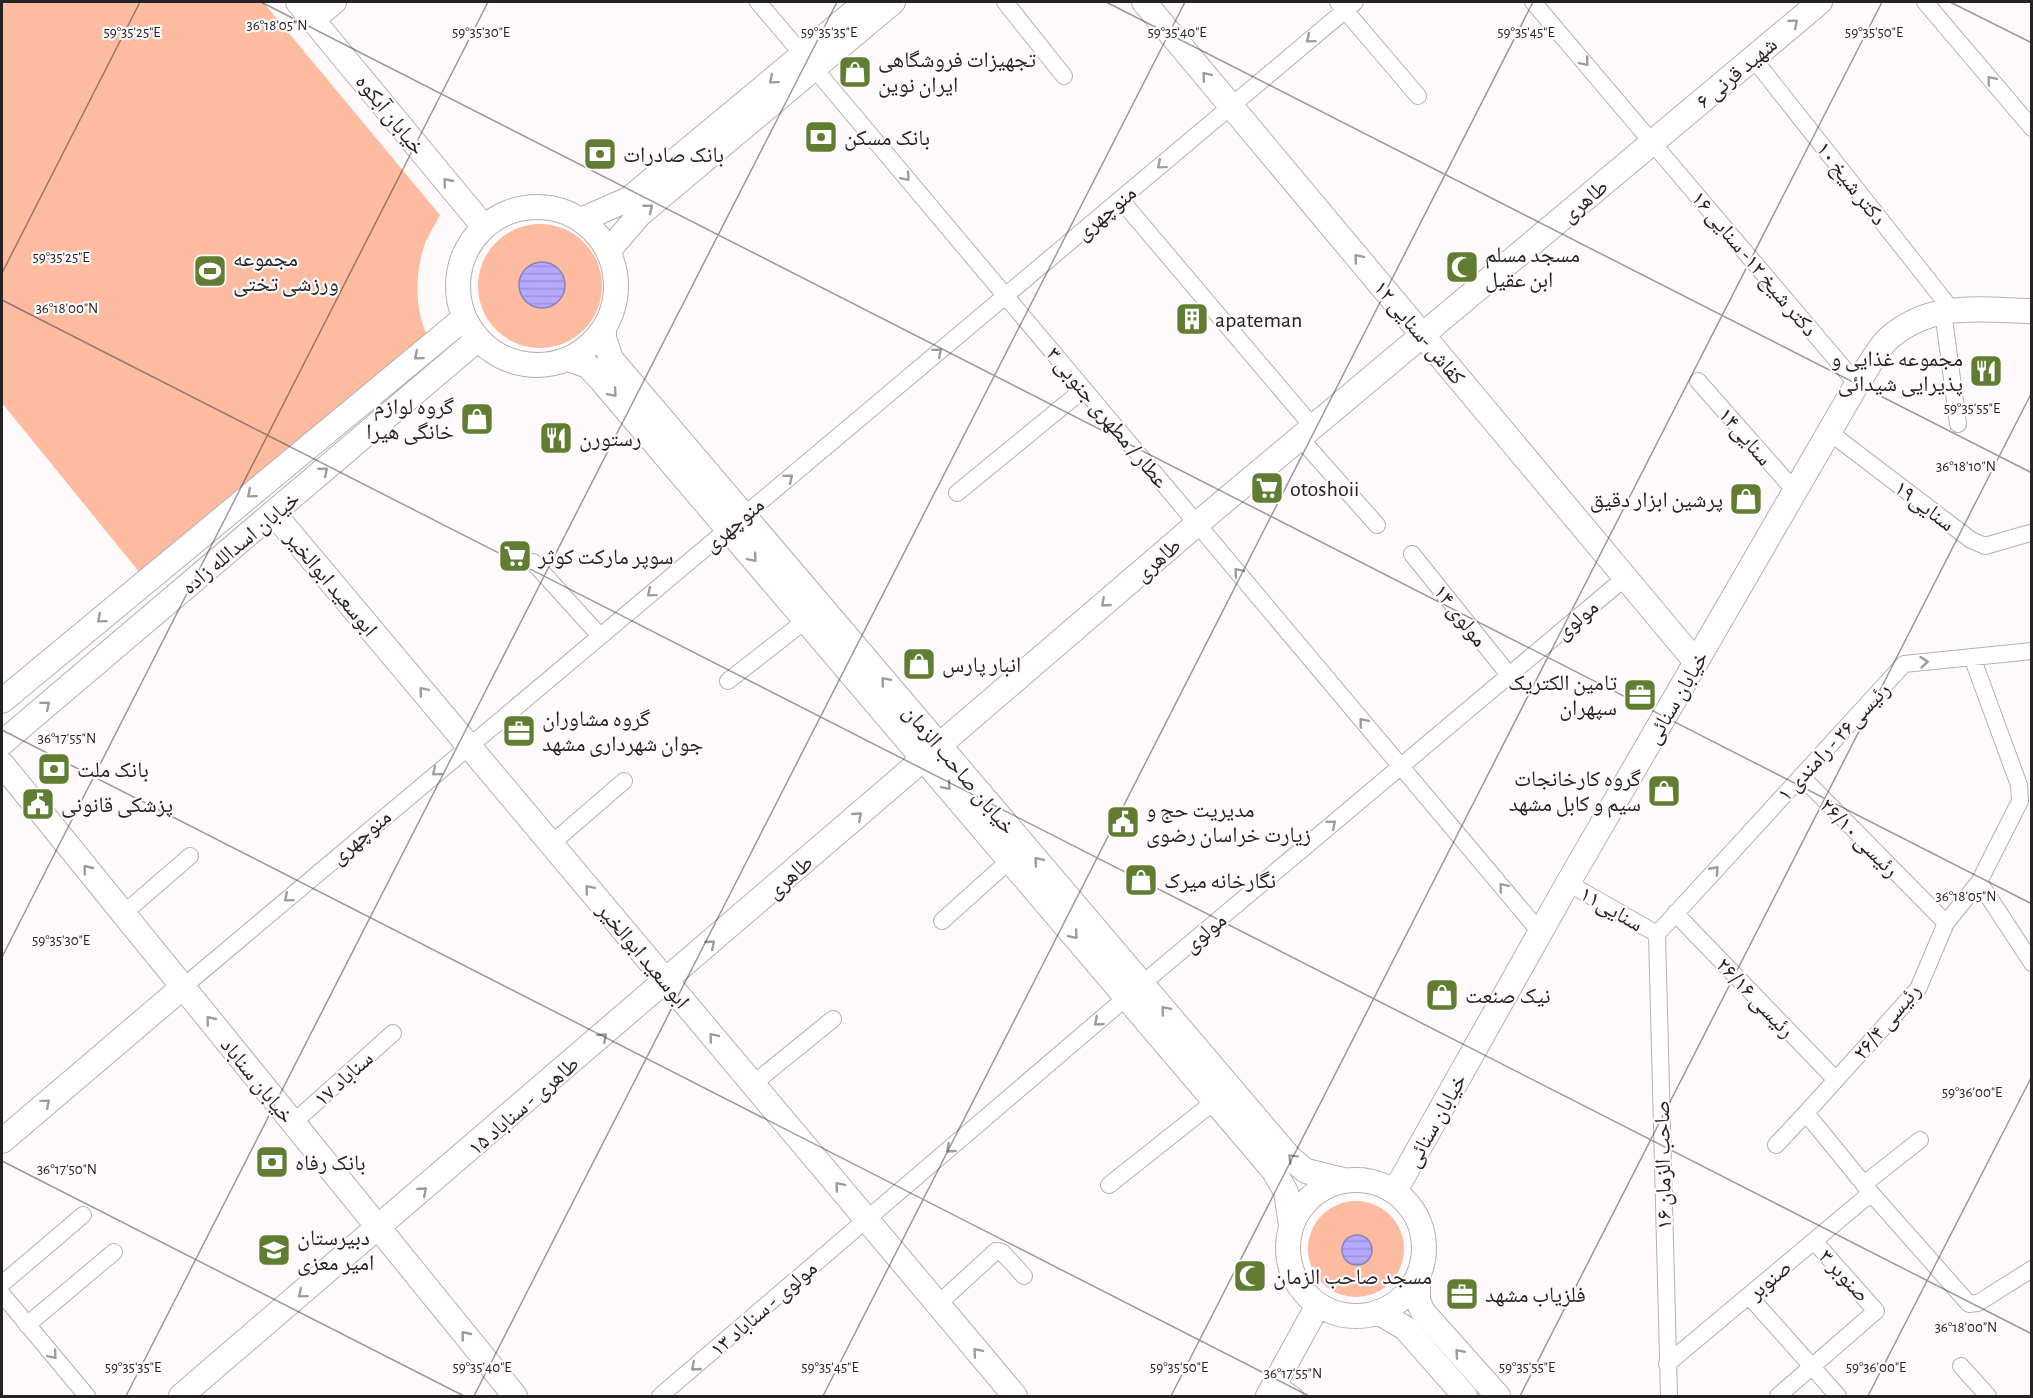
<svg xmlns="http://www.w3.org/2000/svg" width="2033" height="1398" viewBox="0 0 2033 1398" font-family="'Alegreya Sans','Noto Naskh Arabic',sans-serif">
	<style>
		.green { fill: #fdbba0 }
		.water { fill: url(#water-rules); stroke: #8a80bd; stroke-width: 1.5 }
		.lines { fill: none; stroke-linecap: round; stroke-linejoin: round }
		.street-casing { stroke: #b7aeb3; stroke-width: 18 }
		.secondary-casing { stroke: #b7aeb3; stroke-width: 26 }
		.street { stroke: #fff; stroke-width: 16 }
		.secondary { stroke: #fff; stroke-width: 24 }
		.oneway { stroke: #9d9c9c }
		.ticks { fill: none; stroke: #252223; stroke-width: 1.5; stroke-opacity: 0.45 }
		.labels { text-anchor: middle; stroke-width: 4.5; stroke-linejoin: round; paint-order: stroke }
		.poi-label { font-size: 22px; fill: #252223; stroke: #fefafc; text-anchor: start }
		.street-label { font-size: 22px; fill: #252223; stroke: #fefafc }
		.ticks-label { font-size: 15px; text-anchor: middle; fill: #252223; stroke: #fefafc; stroke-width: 4.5; stroke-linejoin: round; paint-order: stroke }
	</style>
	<defs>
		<pattern id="water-rules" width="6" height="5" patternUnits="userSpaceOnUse" patternTransform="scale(1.5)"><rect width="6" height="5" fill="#b6a8ff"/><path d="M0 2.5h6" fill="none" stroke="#9c90da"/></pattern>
	</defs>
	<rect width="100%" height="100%" fill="#fefafc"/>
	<path class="green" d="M2,2h261l177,213c-6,12 -15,25 -18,38 -7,27 -7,62 8,87l-286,238 -142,-175z
		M478 286a62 62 0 1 1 124 0a62 62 0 1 1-124 0Z
		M1308 1249a48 48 0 1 1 96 0a48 48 0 1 1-96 0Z"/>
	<path class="water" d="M519 285a23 23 0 1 1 46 0a23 23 0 1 1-46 0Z
		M1342 1250a15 15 0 1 1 30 0a15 15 0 1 1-30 0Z"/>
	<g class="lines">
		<g class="street-casing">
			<path id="street" d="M758,2l45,53
				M1005,2l59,74
				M1338,2l80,94
				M1533,2l324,382
				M1925,2l107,126
				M1753,58l198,251
				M814,68l726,864
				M1120,199l193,228
				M1943,311l15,113
				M1698,381l97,110
				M1829,432l142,108 14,6 45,-13
				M1300,438l77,87
				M957,493l127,-104
				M1412,554l97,121
				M533,562l67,74
				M1972,657l47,128 1,16 -41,81 -33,41 -28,66 -112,124 65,80 98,111 9,-1 54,-34
				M728,681l78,-61
				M1801,776l145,147
				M551,844l73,-63
				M1979,882l53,81
				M1568,883l89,51
				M1675,913l161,167
				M123,914l67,-58
				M942,921l68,-61
				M1657,934l247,-270 128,-13
				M1657,934l12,462
				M183,987l1172,-985
				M753,1084l80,-65
				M293,1123l100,-90
				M1776,1145l30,-32
				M1864,1184l56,-44
				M1109,1185l106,-84
				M2,1284l81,-69
				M2,1294l85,102
				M1749,1296l89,100
				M938,1304l58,-53 6,1 22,24
				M27,1325l87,-73
				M1667,1364l204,-171
				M1961,1366l27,30
				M1276,1382l19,14
				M660,1396l482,-412 484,-407
				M1778,1396l98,-85 -62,-70"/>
		</g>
		<g class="secondary-casing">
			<path id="secondary" d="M298,2l186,225
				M1144,2l552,660
				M313,19l21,-17
				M458 286a79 79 0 1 1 158 0a79 79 0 1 1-158 0Z
				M581,220l48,-21 237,-197
				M609,250l31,-36 253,-212
				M604,330v8l7,21 679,799 16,13 37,9
				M568,359l20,7 13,14 673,791 12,21 5,33
				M274,514l741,882
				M2,701l461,-382
				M2,743l476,-404
				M2,764l513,632
				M2,1141l181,-154
				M1288 1248a68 68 0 1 1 136 0a68 68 0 1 1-136 0Z
				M1395,1191l173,-308 289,-499c10,-14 19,-34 32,-46 43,-37 90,-28 143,-27
				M1418,1277v24l5,11 75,84
				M1378,1312l27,16 60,68
				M181,1396l1016,-872 623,-522
				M1268,1396l50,-91"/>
		</g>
		<use href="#street" class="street"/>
		<use href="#secondary" class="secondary"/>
	</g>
	<defs><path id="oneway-chevron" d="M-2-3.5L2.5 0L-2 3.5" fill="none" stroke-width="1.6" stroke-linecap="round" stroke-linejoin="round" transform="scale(1.5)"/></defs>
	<g class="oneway">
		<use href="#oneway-chevron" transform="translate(1794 23) rotate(-40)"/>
		<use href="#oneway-chevron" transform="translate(1310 39) rotate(140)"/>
		<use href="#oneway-chevron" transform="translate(1585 62) rotate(50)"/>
		<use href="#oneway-chevron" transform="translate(1206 76) rotate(-130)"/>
		<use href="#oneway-chevron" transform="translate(773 80) rotate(140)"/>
		<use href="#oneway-chevron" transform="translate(1991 80) rotate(-130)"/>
		<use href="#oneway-chevron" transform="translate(1161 165) rotate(140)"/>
		<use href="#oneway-chevron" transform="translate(906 177) rotate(50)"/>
		<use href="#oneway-chevron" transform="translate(447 182) rotate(-129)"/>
		<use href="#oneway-chevron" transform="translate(649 208) rotate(-39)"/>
		<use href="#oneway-chevron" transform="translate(1358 258) rotate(-130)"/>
		<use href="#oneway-chevron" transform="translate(938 352) rotate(-40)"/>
		<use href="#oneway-chevron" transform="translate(418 356) rotate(140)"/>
		<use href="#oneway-chevron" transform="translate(613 393) rotate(50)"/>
		<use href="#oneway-chevron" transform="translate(324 471) rotate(-40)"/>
		<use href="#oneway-chevron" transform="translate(789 478) rotate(-40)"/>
		<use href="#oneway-chevron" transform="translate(251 494) rotate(140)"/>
		<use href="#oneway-chevron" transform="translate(753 558) rotate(50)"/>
		<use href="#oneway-chevron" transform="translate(1238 572) rotate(-130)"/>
		<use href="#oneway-chevron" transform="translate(651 593) rotate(140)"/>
		<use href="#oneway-chevron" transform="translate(1105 603) rotate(139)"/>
		<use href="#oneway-chevron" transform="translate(101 619) rotate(140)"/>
		<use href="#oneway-chevron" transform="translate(1924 662) rotate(-6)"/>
		<use href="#oneway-chevron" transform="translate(885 681) rotate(-130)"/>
		<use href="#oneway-chevron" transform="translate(423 691) rotate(-130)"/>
		<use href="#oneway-chevron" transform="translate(46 705) rotate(-40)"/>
		<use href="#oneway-chevron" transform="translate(1363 722) rotate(-130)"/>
		<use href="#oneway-chevron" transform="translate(436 772) rotate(140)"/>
		<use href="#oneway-chevron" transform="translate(947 786) rotate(50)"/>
		<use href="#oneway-chevron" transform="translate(858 816) rotate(-41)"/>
		<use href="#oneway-chevron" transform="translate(1332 824) rotate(-40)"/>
		<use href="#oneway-chevron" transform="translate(1038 861) rotate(-130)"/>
		<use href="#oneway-chevron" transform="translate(87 869) rotate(-129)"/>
		<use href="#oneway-chevron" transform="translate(1715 870) rotate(-48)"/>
		<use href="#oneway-chevron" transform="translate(1503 887) rotate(-130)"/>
		<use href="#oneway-chevron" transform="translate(589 889) rotate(-130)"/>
		<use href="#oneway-chevron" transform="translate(288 898) rotate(140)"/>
		<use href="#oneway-chevron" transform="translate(1074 935) rotate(50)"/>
		<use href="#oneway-chevron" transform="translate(711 944) rotate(-41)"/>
		<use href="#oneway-chevron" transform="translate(1165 1010) rotate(-130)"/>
		<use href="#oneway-chevron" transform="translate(210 1020) rotate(-129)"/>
		<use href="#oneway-chevron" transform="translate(1098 1022) rotate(139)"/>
		<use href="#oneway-chevron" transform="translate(603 1037) rotate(-41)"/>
		<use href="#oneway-chevron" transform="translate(713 1037) rotate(-130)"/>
		<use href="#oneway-chevron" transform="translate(46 1103) rotate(-40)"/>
		<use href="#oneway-chevron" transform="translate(950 1149) rotate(139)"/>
		<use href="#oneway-chevron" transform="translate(1292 1158) rotate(-135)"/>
		<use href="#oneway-chevron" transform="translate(839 1186) rotate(-130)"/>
		<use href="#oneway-chevron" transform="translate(423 1191) rotate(-41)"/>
		<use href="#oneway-chevron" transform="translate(302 1294) rotate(140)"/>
		<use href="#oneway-chevron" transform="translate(465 1335) rotate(-129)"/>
		<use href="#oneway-chevron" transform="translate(977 1352) rotate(-130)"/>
		<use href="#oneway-chevron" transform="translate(1459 1353) rotate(-131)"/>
		<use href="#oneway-chevron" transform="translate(53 1355) rotate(50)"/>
		<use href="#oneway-chevron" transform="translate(695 1367) rotate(139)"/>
	</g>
	<path class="ticks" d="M261,2l1771,902M1106,2l926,471M1950,2l82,41M2,273l138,-271M2,300l2030,1034M2,730l1307,666M2,957l486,-955M2,1161l462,235M126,1396l711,-1394M474,1396l711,-1394M823,1396l710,-1394M1171,1396l711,-1394M1520,1396l512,-1004M1868,1396l164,-320"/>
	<defs>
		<g id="shop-square" transform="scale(1.725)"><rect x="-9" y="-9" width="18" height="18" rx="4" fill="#607d32" stroke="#fefafc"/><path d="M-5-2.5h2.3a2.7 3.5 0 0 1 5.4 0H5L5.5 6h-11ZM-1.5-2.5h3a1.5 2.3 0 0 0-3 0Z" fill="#fff"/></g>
		<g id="bank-square" transform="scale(1.725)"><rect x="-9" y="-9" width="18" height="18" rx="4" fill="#607d32" stroke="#fefafc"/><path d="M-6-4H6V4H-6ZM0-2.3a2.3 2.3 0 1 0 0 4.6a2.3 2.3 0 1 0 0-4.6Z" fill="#fff"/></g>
		<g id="mosque-square" transform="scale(1.725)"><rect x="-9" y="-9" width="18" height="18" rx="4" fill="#607d32" stroke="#fefafc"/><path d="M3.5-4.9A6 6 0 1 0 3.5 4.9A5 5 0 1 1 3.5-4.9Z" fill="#fff"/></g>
		<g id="stadium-square" transform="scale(1.725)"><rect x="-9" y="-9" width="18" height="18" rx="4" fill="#607d32" stroke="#fefafc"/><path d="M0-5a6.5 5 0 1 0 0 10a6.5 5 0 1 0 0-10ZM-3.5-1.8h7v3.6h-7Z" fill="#fff"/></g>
		<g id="building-square" transform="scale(1.725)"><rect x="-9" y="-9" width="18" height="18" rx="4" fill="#607d32" stroke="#fefafc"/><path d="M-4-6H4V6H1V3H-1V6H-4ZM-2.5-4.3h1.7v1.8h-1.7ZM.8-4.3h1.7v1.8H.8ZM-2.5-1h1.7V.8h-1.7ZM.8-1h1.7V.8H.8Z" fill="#fff"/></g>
		<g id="restaurant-square" transform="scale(1.725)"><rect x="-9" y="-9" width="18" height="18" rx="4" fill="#607d32" stroke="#fefafc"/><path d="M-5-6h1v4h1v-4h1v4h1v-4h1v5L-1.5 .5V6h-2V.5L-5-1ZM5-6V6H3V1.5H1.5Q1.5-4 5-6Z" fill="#fff"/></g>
		<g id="supermarket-square" transform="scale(1.725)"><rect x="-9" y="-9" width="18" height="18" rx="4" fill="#607d32" stroke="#fefafc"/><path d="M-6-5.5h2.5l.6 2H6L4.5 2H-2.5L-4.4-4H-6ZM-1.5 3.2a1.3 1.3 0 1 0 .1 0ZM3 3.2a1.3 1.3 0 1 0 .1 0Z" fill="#fff"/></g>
		<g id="office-square" transform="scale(1.725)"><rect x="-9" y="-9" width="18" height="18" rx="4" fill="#607d32" stroke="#fefafc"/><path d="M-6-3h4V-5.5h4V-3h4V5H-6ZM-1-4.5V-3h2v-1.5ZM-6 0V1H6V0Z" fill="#fff"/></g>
		<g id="civic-square" transform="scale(1.725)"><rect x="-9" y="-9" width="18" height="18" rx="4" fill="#607d32" stroke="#fefafc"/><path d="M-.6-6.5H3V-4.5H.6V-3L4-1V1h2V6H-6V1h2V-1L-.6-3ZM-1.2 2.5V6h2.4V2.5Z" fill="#fff"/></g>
		<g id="school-square" transform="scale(1.725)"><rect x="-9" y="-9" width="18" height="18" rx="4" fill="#607d32" stroke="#fefafc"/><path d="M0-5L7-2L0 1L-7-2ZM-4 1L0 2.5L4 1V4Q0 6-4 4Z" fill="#fff"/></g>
	</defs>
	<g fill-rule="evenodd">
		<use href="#shop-square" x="855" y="72"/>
		<use href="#bank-square" x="821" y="137"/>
		<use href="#bank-square" x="600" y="154"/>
		<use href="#mosque-square" x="1462" y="267"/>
		<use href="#stadium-square" x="210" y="271"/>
		<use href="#building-square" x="1192" y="319"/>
		<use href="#restaurant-square" x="1986" y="371"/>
		<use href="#shop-square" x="477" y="419"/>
		<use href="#restaurant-square" x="556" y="438"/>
		<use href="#supermarket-square" x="1267" y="488"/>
		<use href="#shop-square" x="1746" y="499"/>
		<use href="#supermarket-square" x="515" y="556"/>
		<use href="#shop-square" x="919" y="664"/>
		<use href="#office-square" x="1640" y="695"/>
		<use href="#office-square" x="519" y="731"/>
		<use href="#bank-square" x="54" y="769"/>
		<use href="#shop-square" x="1664" y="791"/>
		<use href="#civic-square" x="38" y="804"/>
		<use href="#civic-square" x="1123" y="822"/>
		<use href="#shop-square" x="1141" y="880"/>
		<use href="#shop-square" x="1442" y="995"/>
		<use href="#bank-square" x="272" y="1162"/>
		<use href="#school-square" x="274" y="1250"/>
		<use href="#mosque-square" x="1250" y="1276"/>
		<use href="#office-square" x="1462" y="1294"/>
	</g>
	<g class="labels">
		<g class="poi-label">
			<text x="878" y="67">تجهیزات فروشگاهی<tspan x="878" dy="25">ایران نوین</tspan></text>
			<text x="844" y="145">بانک مسکن</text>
			<text x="623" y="162">بانک صادرات</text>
			<text x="1485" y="262">مسجد مسلم<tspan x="1485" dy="25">ابن عقیل</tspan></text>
			<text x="233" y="266">مجموعه<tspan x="233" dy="25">ورزشی تختی</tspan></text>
			<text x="1215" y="327">apateman</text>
			<text x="1963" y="366" text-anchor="end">مجموعه غذایی و<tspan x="1963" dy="25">پذیرایی شیدائی</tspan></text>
			<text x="454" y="414" text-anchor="end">گروه لوازم<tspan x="454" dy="25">خانگی هیرا</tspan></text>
			<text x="579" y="446">رستورن</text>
			<text x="1290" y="496">otoshoii</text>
			<text x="1723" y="507" text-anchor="end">پرشین ابزار دقیق</text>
			<text x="538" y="564">سوپر مارکت کوثر</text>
			<text x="942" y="672">انبار پارس</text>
			<text x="1617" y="690" text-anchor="end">تامین الکتریک<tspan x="1617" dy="25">سپهران</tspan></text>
			<text x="542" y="726">گروه مشاوران<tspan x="542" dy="25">جوان شهرداری مشهد</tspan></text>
			<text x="77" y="777">بانک ملت</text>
			<text x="1641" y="786" text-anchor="end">گروه کارخانجات<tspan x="1641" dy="25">سیم و کابل مشهد</tspan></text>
			<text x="61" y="812">پزشکی قانونی</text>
			<text x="1146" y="817">مدیریت حج و<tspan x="1146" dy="25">زیارت خراسان رضوی</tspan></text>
			<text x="1164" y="888">نگارخانه میرک</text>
			<text x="1465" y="1003">نیک صنعت</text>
			<text x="295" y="1170">بانک رفاه</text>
			<text x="297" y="1245">دبیرستان<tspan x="297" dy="25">امیر معزی</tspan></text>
			<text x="1273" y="1284">مسجد صاحب الزمان</text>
			<text x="1485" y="1302">فلزیاب مشهد</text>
		</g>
		<g class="street-label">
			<text transform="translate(1736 72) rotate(-40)" y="8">شهید قرنی ۶</text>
			<text transform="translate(391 114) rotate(51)" y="8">خیابان آبکوه</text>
			<text transform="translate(1852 183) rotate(52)" y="8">دکتر شیخ ۱۰</text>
			<text transform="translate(1584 200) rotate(-40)" y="8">طاهری</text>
			<text transform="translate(1105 212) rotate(-40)" y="8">منوچهری</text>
			<text transform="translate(1755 263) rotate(50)" y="8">دکتر شیخ ۱۲- سنایی ۱۶</text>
			<text transform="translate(1420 332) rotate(50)" y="8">کفاش -سنایی ۱۲</text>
			<text transform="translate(1108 417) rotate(50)" y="8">عطار / مطهری جنوبی ۳</text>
			<text transform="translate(1746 436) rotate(49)" y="8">سنایی۱۴</text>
			<text transform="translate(1925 505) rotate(37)" y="8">سنایی۱۹</text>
			<text transform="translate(733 524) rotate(-40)" y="8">منوچهری</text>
			<text transform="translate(240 542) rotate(-40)" y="8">خیابان اسدالله زاده</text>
			<text transform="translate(1157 559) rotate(-41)" y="8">طاهری</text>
			<text transform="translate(332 583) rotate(50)" y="8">ابوسعید ابوالخیر</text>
			<text transform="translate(1461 615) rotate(52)" y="8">مولوی ۱۴</text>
			<text transform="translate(1576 619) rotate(-40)" y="8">مولوی</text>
			<text transform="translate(1676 697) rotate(-60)" y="8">خیابان سنائی</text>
			<text transform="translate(1833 741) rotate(-47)" y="8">رئیسی۲۶ - رامندی ۱</text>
			<text transform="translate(960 769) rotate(50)" y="8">خیابان صاحب الزمان</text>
			<text transform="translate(360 836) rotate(-40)" y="8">منوچهری</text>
			<text transform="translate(1860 837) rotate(45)" y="8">رئیسی ۲۶/۱۰</text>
			<text transform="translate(789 876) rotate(-41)" y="8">طاهری</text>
			<text transform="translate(1612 908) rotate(30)" y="8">سنایی۱۱</text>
			<text transform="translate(1204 932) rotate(-40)" y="8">مولوی</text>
			<text transform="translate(644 955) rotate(50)" y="8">ابوسعید ابوالخیر</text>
			<text transform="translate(1756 997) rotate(46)" y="8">رئیسی ۲۶/۱۶</text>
			<text transform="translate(1886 1021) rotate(-50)" y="8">رئیسی ۲۶/۴</text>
			<text transform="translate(343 1078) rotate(-42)" y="8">سناباد ۱۷</text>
			<text transform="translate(258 1080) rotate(51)" y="8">خیابان سناباد</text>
			<text transform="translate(523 1105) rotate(-41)" y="8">طاهری - سناباد ۱۵</text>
			<text transform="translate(1435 1120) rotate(-61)" y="8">خیابان سنائی</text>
			<text transform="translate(1662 1165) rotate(-91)" y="8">صاحب الزمان ۱۶</text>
			<text transform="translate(1845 1275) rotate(47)" y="8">صنوبر ۳</text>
			<text transform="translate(1769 1279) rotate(-40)" y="8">صنوبر</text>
			<text transform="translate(763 1308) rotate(-41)" y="8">مولوی - سناباد ۱۳</text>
		</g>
	</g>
	<g class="ticks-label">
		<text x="277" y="30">36°18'05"N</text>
		<text x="132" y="37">59°35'25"E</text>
		<text x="481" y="37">59°35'30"E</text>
		<text x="829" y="37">59°35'35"E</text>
		<text x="1177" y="37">59°35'40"E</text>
		<text x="1526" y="37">59°35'45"E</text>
		<text x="1874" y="37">59°35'50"E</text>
		<text x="61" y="262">59°35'25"E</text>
		<text x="67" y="313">36°18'00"N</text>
		<text x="1972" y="413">59°35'55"E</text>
		<text x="1966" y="471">36°18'10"N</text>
		<text x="67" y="743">36°17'55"N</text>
		<text x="1966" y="901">36°18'05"N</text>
		<text x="61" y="945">59°35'30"E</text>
		<text x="1972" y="1097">59°36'00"E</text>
		<text x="67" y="1174">36°17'50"N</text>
		<text x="1966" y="1332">36°18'00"N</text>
		<text x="133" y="1372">59°35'35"E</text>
		<text x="482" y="1372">59°35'40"E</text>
		<text x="830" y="1372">59°35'45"E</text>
		<text x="1179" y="1372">59°35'50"E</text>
		<text x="1527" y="1372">59°35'55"E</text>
		<text x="1876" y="1372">59°36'00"E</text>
		<text x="1293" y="1378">36°17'55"N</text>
	</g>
	<rect width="2033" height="1398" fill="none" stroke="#252223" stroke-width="6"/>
</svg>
